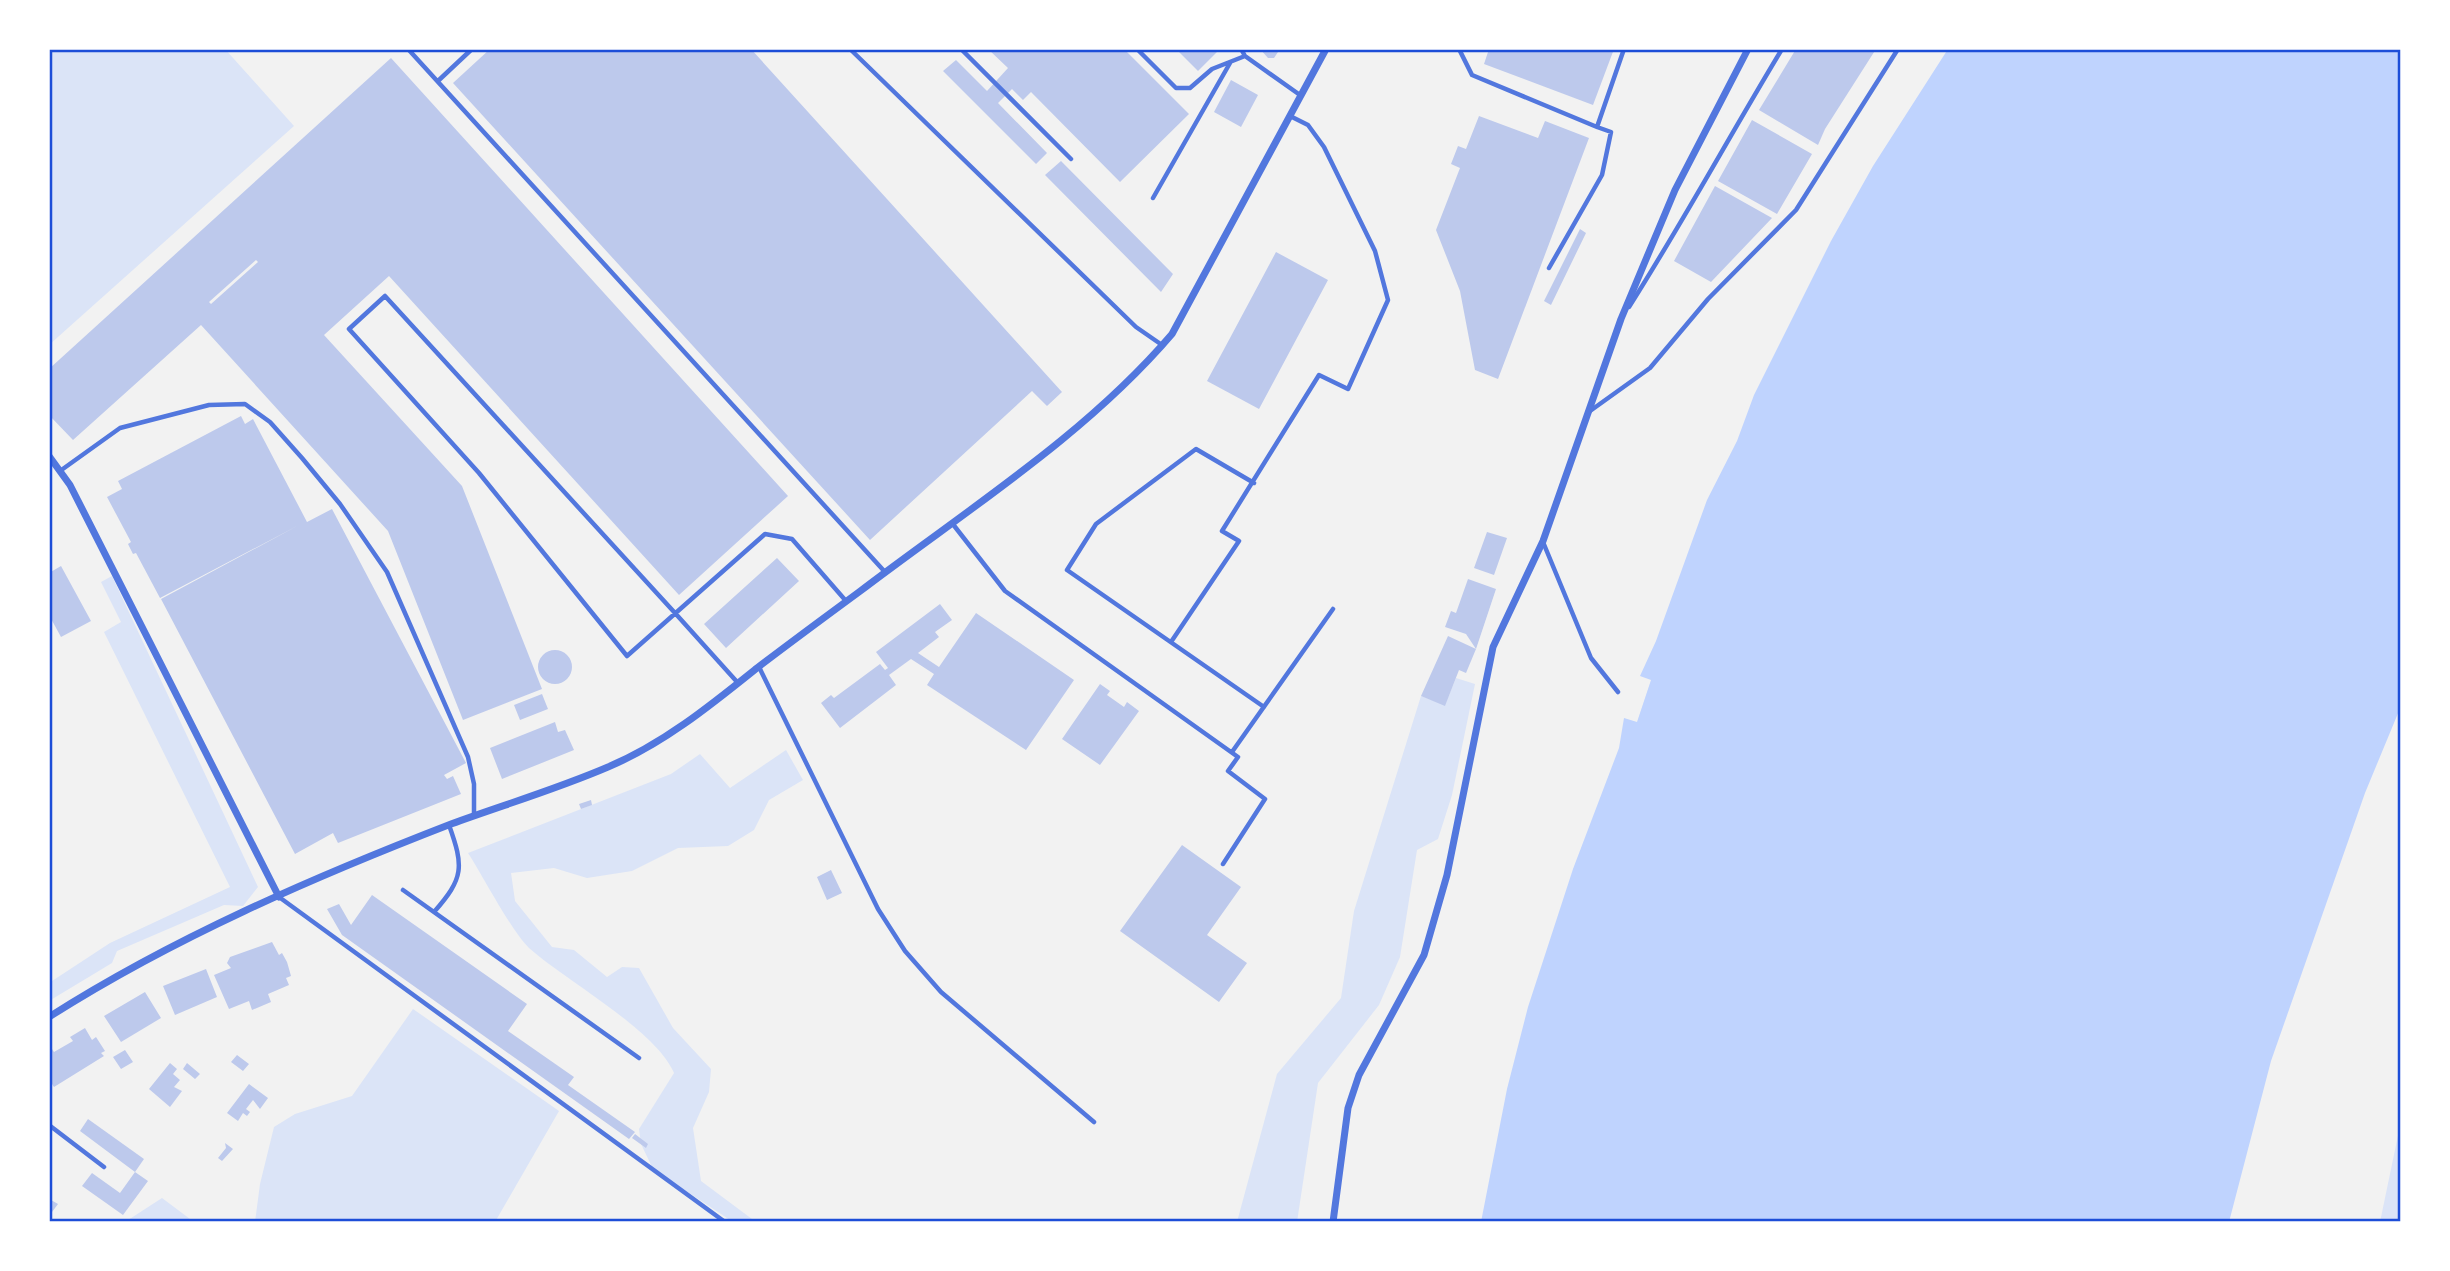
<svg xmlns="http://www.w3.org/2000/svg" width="2450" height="1271" viewBox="0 0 2450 1271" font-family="'Sofia Sans Condensed',sans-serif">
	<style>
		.green { fill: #dbe4f7 }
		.water { fill: #bfd3fe }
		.building { fill: #bdc9ec; fill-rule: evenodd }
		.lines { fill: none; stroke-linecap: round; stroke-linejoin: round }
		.service { stroke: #5277de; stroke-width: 4.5 }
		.minor { stroke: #5277de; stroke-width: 7 }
		.neatline { fill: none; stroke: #1d4ed8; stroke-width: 2.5 }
	</style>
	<rect width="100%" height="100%" fill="#f2f2f2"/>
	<path class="green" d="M49,49h176l69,77 -245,219z
		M112,576l146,311 -15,19 -19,-1 -107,46 -5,12 -63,38v-18l61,-40 120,-56 -126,-255 17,-10 -20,-40z
		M1456,678l19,6 -23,111 -14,44 -21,11 -17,107 -21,48 -61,78 -21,139h-60l40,-148 64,-76 13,-87 67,-215 24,9z
		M786,750l17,30 -34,20 -15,30 -26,16 -50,2 -46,23 -45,7 -33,-10 -43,5 4,28 37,46 22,3 33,27 15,-10 17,1 34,60 38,41 -2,23 -16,36 8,53 55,41h-23l-80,-53 -12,-25 -2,-15 35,-56c-17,-42 -109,-93 -145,-125 -17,-16 -46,-72 -61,-95l203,-79 29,-20 30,34z
		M413,1009l146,102 -64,111h-240l5,-38 14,-57 21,-13 57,-18z
		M2401,1121v101h-21z
		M162,1198l32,24h-69z"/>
	<path class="water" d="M1948,49h453v657l-36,87 -94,268 -42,161h-748l26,-133 21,-82 45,-138 46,-121 5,-30 13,4 14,-42 -11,-4 16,-35 51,-141 30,-59 17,-46 77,-154 42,-75z"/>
	<path class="building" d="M490,49h261l311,343 -15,14 -15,-15 -162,149 -417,-457z
		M988,49h136l65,65 -69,68 -89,-90 -8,8 -11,-11 -14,14 49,50 -11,11 -93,-93 13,-11 31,31 21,-23z
		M1176,49h44l-22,22z
		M1260,49h20l-6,9h-6z
		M1489,49h125l-21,56 -109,-41z
		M1796,49h80l-51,80 -7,16 -59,-35z
		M391,58l397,438 -109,99 -290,-319 -65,59 138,151 80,203 -79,31 -75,-189 -187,-206 -128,115 -24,-25v-46zM256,260l2,2 -47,42 -2,-2z
		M1231,80l27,15 -17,32 -27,-15z
		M1479,116l59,22 7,-17 44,17 -91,241 -23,-9 -15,-79 -24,-61 24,-62 -9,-4 7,-18 8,3z
		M1752,120l60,34 -35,60 -59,-33z
		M1061,161l112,113 -12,18 -116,-117z
		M1715,186l57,32 -61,64 -37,-21z
		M1580,229l6,4 -35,72 -7,-4z
		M1276,252l52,28 -69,129 -52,-28z
		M241,416l4,8 8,-5 54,103 25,-13 134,254 -22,12 3,4 6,-3 8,18 -123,49 -5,-10 -38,21 -134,-255 138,-74 -139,73 -24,-45 -3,1 -5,-10 3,-2 -24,-45 15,-8 -4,-8z
		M1487,532l20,6 -13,37 -20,-7z
		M777,558l22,23 -73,67 -22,-24z
		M61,566l30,55 -30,16 -12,-22v-42z
		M1468,579l28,10 -20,60 -10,-15 -21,-7 6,-16 5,2z
		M940,604l12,16 -17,12 4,5 -21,16 21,14 37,-54 98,67 -48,70 -99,-65 7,-11 -23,-15 -22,16 7,10 -56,43 -19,-25 10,-8 3,3 46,-34 5,6 3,-2 -12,-16z
		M1448,636l28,13 -10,24 -7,-3 -14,36 -24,-10z
		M538 667a17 17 0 1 1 34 0a17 17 0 1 1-34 0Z
		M1100,684l10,7 -3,4 17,12 3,-5 12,9 -39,54 -38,-26z
		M542,694l6,15 -28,11 -6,-15z
		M555,722l3,10 7,-2 9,20 -72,29 -12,-31z
		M591,800l1,5 -11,4 -2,-5z
		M1182,845l59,42 -34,48 40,28 -28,39 -99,-71z
		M831,870l11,23 -15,7 -10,-23z
		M372,895l155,109 -19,27 66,46 -6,8 67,47 -6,7 -287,-204 -15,-26 12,-5 12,21z
		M272,942l7,13 3,-2 5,9 4,14 -5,2 3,7 -21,9 3,8 -19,8 -3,-9 -20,8 -15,-34 17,-7 -4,-5 3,-6z
		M206,969l11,28 -42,18 -12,-29z
		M145,992l16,26 -40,24 -17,-26z
		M85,1028l7,12 4,-3 9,14 -4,2 3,3 -50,31 -2,-3 -3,2v-36l3,-1 2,3 19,-11 -3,-4z
		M125,1050l8,12 -12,7 -8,-12z
		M237,1055l12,9 -6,7 -12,-9z
		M170,1063l7,6 -4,5 7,6 -6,7 8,4 -12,16 -21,-18z
		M187,1063l13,11 -5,5 -12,-10z
		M249,1084l19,14 -8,11 -7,-9 -7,9 4,3 -3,4 -4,-3 -5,8 -11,-8z
		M88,1119l56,40 -9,13 -55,-41z
		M635,1134l13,10 -2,4 -14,-10z
		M225,1143l8,6 -11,12 -4,-3 8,-10z
		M135,1172l13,9 -25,34 -41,-29 10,-13 28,20z
		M51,1200l7,4 -9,12v-14z"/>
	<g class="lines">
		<path class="service" d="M408,49l477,523
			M850,49l286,278 26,18
			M961,49l110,110
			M1137,49l39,39h14l22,-19 33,-13
			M1241,49l4,7 55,39
			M1459,49l13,26 125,52 27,-78
			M439,80l33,-31
			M1153,198l77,-135
			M1549,268l53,-93 9,-43 -14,-5
			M1629,307c54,-85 101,-172 153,-258
			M1590,411l60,-43 58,-69 88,-89 102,-161
			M60,471l60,-43 89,-23 36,-1 25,18 32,36 38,46 47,68 81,185 6,27v32
			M1254,483l-58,-34 -100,75 -29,46 197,137
			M952,523l53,68 233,166 -10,14 37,28 -42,65
			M1543,542l48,116 27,34
			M1171,642l68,-101 -17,-10 97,-156 29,14 40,-89 -13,-49 -51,-104 -16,-22 -18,-9
			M759,667l119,242 27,42 36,41 153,130
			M738,683l-63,-70 -290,-317 -36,33 130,144 148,183 138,-122 27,5 54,62
			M1232,752l101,-143
			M403,890l236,168
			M279,897l446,325
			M434,912c30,-34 30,-45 15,-87
			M49,1125l55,42"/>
		<path class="minor" d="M49,456l21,29 209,412
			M49,1017c124,-79 265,-140 402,-193 52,-19 106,-35 157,-57 55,-23 103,-62 149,-99 34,-26 68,-51 102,-76 106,-81 226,-156 313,-258l154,-285
			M1333,1222l15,-114 11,-33 65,-120 23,-80 46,-228 50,-106 78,-222 54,-129 73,-141"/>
	</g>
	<rect width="2450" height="1271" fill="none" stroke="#ffffff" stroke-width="102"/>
	<rect x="51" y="51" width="2348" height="1169" class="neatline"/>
</svg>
